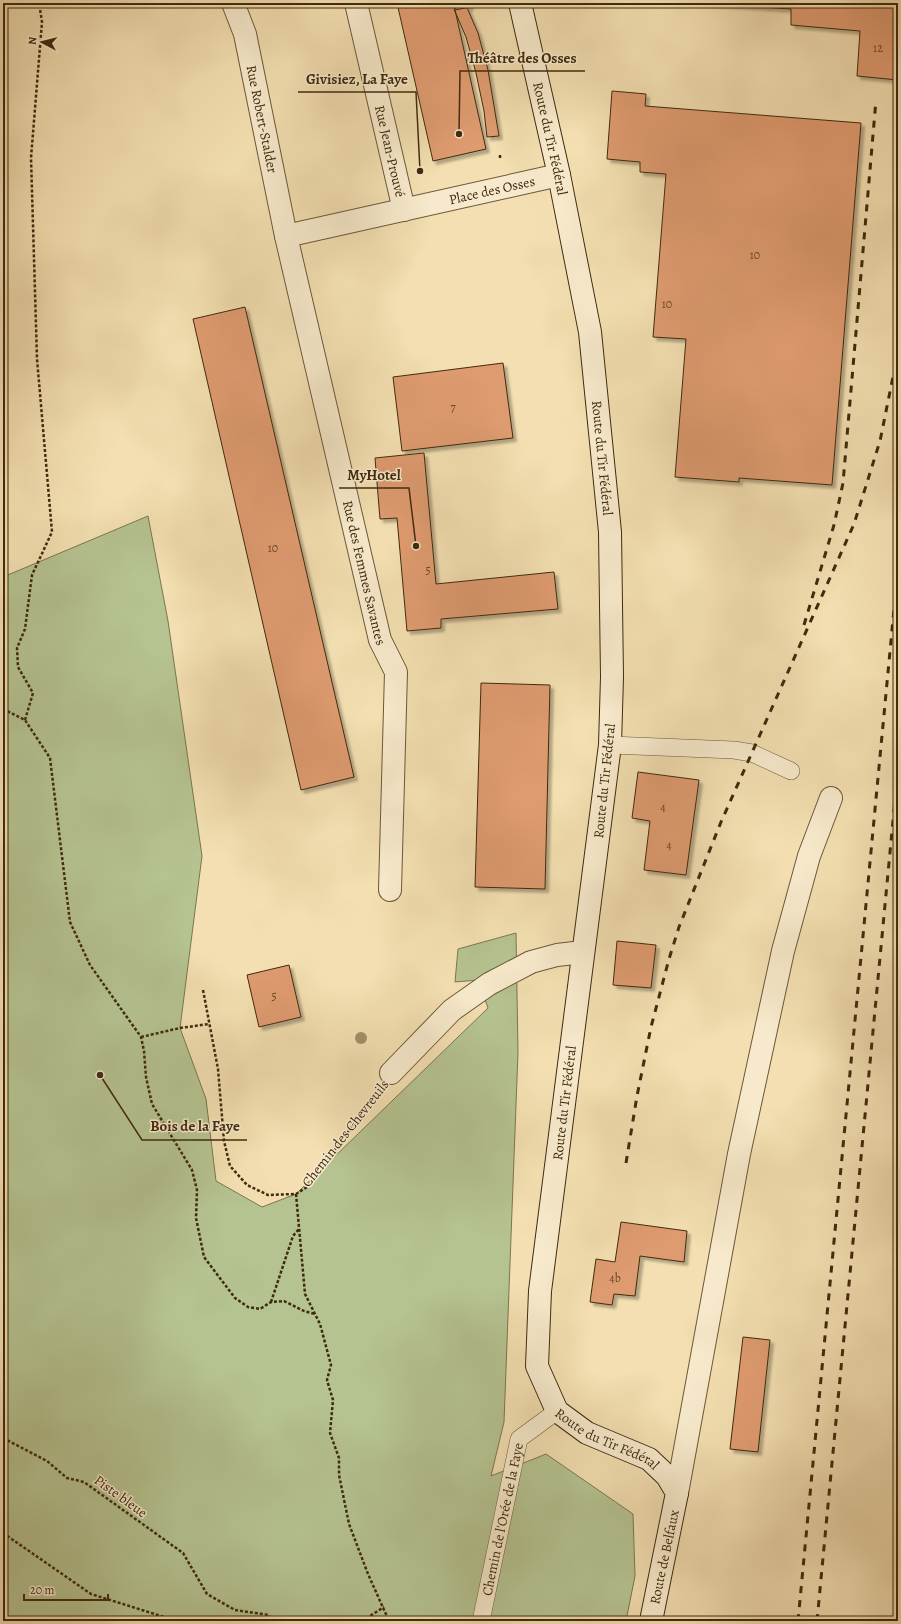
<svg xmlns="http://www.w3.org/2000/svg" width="901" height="1624" viewBox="0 0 901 1624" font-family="Alegreya,serif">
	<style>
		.green { fill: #b5c391; stroke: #7a7650 }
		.building { fill: #df9b6f; stroke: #3f2a0f; filter: url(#shadow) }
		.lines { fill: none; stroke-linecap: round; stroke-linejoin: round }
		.lane-casing { stroke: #6c5738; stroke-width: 18 }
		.street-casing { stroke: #6c5738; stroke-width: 24 }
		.secondary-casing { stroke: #3f2a0f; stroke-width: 24 }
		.path { stroke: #3f2a0f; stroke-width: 2.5; stroke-dasharray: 3 2; stroke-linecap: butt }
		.lane { stroke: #f7eacc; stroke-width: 17 }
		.street { stroke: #f7eacc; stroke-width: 22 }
		.secondary { stroke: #f7eacc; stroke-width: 22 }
		.rail { stroke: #3f2a0f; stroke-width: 3; stroke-dasharray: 7 7; stroke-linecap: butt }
		.tree { fill: #a0906a }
		.labels { text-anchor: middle; stroke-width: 3; stroke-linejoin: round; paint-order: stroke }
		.number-label { font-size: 12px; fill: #674627 }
		.street-label { font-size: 14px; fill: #3f2a0f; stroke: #f7eacc }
		.leader { fill: none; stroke: #3f2a0f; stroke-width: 1.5 }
		.callout-dot { fill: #3f2a0f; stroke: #f7eacc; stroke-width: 1.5 }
		.callout-label { font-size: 15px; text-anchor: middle; font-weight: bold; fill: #3f2a0f; stroke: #f7eacc; stroke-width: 3; stroke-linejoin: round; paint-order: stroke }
	</style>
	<defs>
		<filter id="shadow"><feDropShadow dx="3.5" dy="3.5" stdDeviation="1" flood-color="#0004"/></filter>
	</defs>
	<rect width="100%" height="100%" fill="#f3dfb1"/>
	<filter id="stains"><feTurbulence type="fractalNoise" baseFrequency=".005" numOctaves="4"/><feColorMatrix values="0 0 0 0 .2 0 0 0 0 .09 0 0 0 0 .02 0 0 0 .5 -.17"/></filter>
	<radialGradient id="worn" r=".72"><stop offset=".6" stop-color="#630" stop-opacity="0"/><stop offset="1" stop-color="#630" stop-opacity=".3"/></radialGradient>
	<path class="green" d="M148,516l20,105 34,235 -22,172 26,71 10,82 46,26 34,-13 192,-186 -10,-28 -23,2 3,-33 58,-16 2,119 -14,370 -13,54 55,-22 87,60 2,62 -9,45h-623v-1044z"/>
	<path class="building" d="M397,3h72l1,4 -15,3 31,139 -53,12z
		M465,3l13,30 10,37 11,66 -12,1 -3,-26 -8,-38 -10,-36 -12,-28z
		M700,3h197l-1,14 2,63 -41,-4 3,-45 -69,-6v-16z
		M612,91l34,3 -1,12 216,17 -29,362 -93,-7v4l-64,-5 11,-138 -33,-2 13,-163 -26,-2v-10l-33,-3z
		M245,307l109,470 -53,13 -108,-471z
		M503,363l10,75 -111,13 -9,-74z
		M424,453l12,131 118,-12 4,37 -117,10v9l-34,3 -10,-113 -17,1 -5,-61z
		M481,683l69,2 -5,204 -70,-2z
		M638,772l61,8 -13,95 -42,-5 6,-49 -18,-3z
		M617,941l39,4 -5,43 -38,-3z
		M289,965l12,52 -42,10 -12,-52z
		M621,1222l66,9 -3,31 -44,-6 -5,40 -21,-2 -2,11 -22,-3 6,-43 19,3z
		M743,1337l27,3 -12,112 -28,-3z"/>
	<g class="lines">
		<g class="lane-casing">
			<g id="lane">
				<path d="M610,745l124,5 18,3 39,18"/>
				<path id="s1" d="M481,1621l38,-182 38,-28"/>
			</g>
		</g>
		<g class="street-casing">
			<g id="street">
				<path id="s2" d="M233,3l12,31 41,202 94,404 16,32 -6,218"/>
				<path id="s3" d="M356,3l48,207"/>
				<path id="s4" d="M286,236l273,-61"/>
				<path d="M391,1073l61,-63 37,-26 42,-22 26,-7 26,-3"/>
				<path d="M677,1493l62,-339 44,-203 26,-95 22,-58"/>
			</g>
		</g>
		<g class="secondary-casing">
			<g id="secondary">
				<path id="s5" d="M520,3l39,172 31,157 20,200 2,145 -2,68 -70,546 -3,75 20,45 30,22 62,26 18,17 10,17 -26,128"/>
			</g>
		</g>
		<path class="path" d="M500,155v3
			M3,709l22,11 25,38 20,164 20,43 51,72 3,14 2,26 6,27 40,66 5,20 -1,28 8,39 31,41 13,9 12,2 11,-7 13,-1 20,10 11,3
			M25,720l8,-27 -15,-26 -1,-19 8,-19 7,-54 20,-43 -15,-173 -6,-201 11,-136 -3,-19
			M203,990l15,79 6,72 6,25 17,19 21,10 28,-1 11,-7 70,-94
			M141,1037l39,-9 29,-4
			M296,1194l9,100 15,30 11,41 -4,15 6,20 -3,33 9,25v17l10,49 19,50 21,47
			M271,1302l22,-66 6,-7
			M3,1438l44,23 20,17 17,4 99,71 24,41 28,16 34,5 1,6
			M3,1533l88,61 86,27
			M362,1621l22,-14"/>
		<use href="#lane" class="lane"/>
		<use href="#street" class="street"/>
		<use href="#secondary" class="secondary"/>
		<path class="rail" d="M804,625l30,-100 9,-42 33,-383
			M626,1163l11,-67 14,-69 18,-68 10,-32 42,-105 133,-298 26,-83 16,-79 2,-21
			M798,1621l100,-1054
			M817,1621l81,-853"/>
	</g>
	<circle class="tree" cx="361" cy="1038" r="6"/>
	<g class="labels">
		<g class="number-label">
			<text x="878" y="52">12</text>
			<text x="755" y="259">10</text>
			<text x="667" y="308">10</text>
			<text x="453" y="411">7</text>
			<text x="273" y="552">10</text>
			<text x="428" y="574">5</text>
			<text x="663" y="811">4</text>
			<text x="669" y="849">4</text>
			<text x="274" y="1000">5</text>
			<text x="615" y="1282">4b</text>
		</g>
		<g class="street-label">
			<text dy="5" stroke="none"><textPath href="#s2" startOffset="120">Rue Robert-Stalder</textPath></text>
			<text dy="5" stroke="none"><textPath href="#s5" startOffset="139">Route du Tir Fédéral</textPath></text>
			<text dy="5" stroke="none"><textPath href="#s3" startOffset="152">Rue Jean-Prouvé</textPath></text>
			<text dy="5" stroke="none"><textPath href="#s4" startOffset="211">Place des Osses</textPath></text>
			<text dy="5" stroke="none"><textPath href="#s5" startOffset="463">Route du Tir Fédéral</textPath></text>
			<text dy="5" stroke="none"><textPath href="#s2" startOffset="585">Rue des Femmes Savantes</textPath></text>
			<text transform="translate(604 781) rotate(-84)" y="5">Route du Tir Fédéral</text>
			<text transform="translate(564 1103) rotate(-83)" y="5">Route du Tir Fédéral</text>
			<text transform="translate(345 1133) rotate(-52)" y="5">Chemin des Chevreuils</text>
			<text dy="5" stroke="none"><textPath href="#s5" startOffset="1483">Route du Tir Fédéral</textPath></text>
			<text transform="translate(121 1496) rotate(36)" y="5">Piste bleue</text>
			<text dy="5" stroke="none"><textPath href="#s1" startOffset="104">Chemin de l'Orée de la Faye</textPath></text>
			<text transform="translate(664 1557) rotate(-78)" y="5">Route de Belfaux</text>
		</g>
	</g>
	<path class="leader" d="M459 134L460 71H585M420 171L416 92H298M416 546L409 488H339M100 1075L142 1140H247"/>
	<g class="callout-dot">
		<circle cx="459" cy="134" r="4"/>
		<circle cx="420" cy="171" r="4"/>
		<circle cx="416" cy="546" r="4"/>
		<circle cx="100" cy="1075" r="4"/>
	</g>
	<g class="callout-label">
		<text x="522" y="63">Théâtre des Osses</text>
		<text x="357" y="84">Givisiez, La Faye</text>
		<text x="374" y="480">MyHotel</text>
		<text x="195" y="1131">Bois de la Faye</text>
	</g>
	<rect width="901" height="1624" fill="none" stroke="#f3dfb1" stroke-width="16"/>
	<rect x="4" y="4" width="893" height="1616" fill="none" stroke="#3f2a0f" stroke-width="2"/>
	<rect x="8" y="8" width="885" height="1608" fill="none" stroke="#3f2a0f"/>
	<g transform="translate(42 42) rotate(277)" stroke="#f7eacc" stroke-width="3" paint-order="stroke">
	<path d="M0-3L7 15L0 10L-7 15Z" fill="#3f2a0f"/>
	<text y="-6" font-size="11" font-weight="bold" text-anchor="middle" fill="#3f2a0f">N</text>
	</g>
	<path d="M24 1594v6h84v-6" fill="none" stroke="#3f2a0f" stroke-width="2"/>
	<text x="30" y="1594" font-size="12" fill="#3f2a0f" stroke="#f7eacc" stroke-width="3" paint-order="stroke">20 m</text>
	<rect width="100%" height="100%" filter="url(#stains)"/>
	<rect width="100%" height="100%" fill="url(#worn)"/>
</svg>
